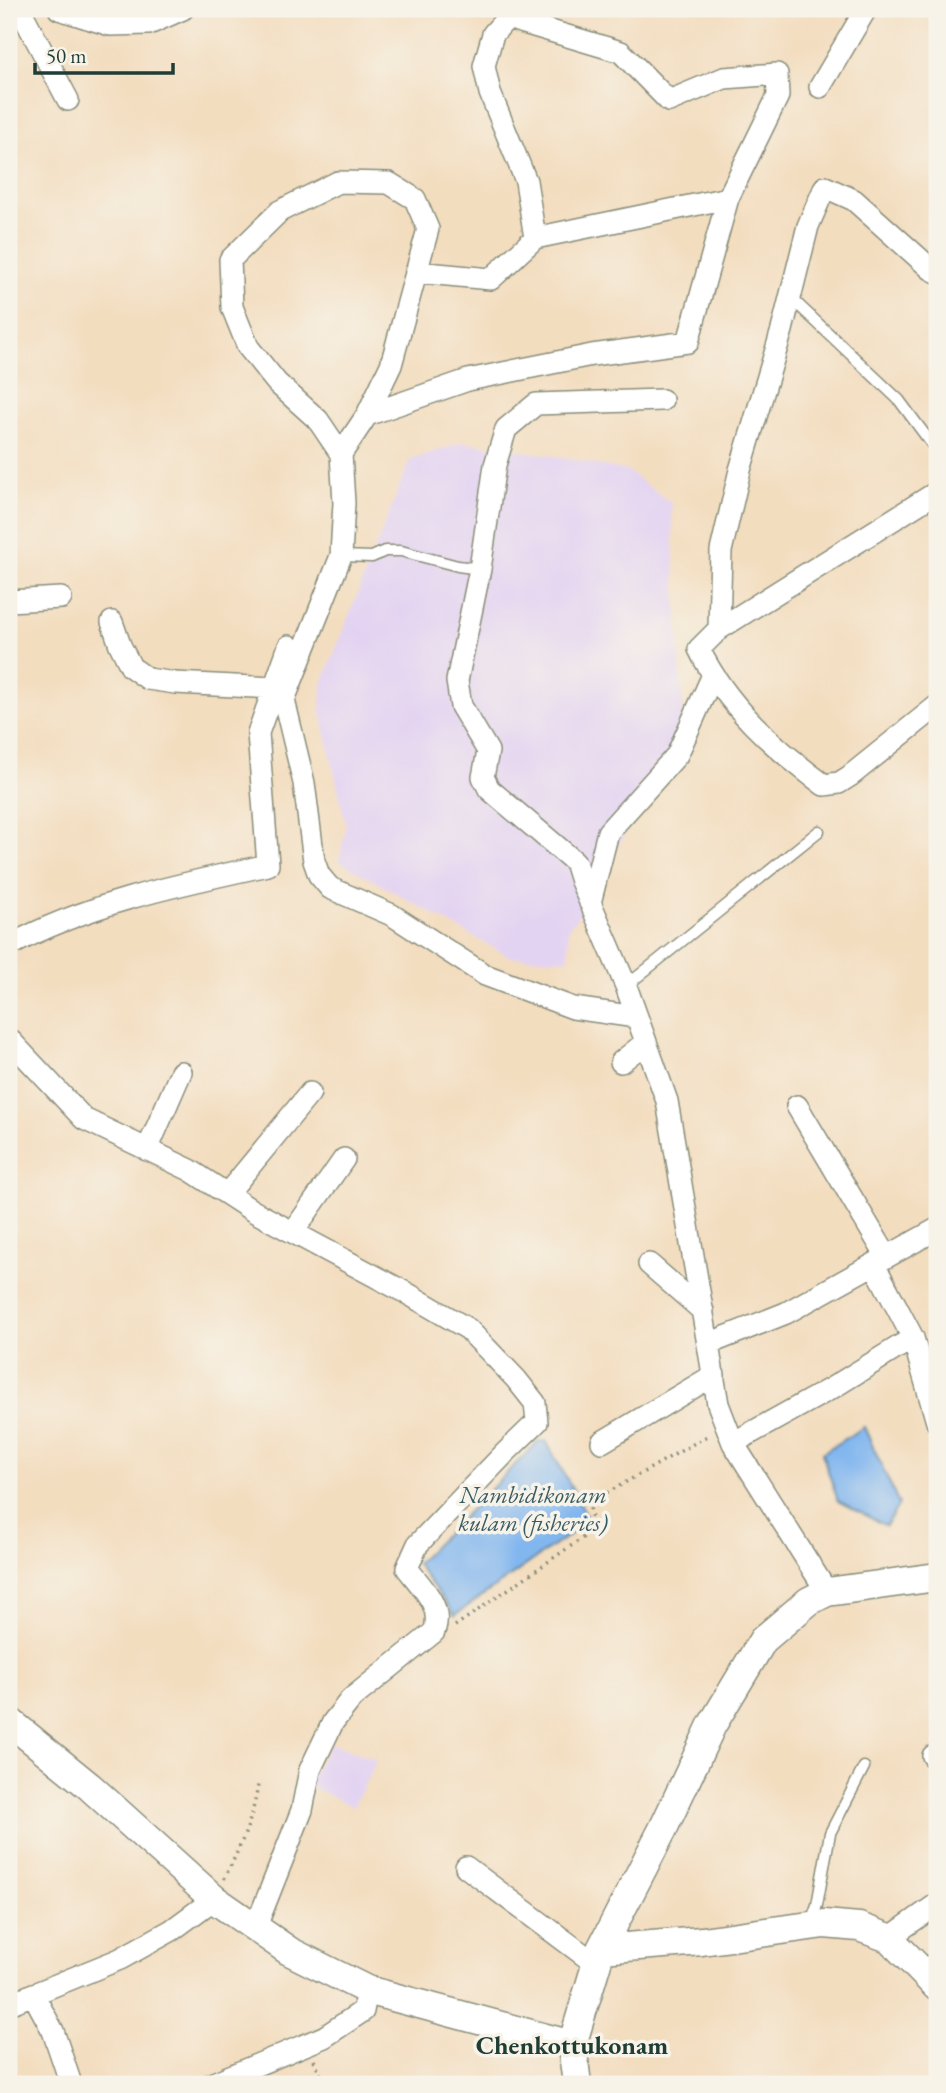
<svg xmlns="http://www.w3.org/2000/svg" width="946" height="2093" viewBox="0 0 946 2093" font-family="'EB Garamond',serif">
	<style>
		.built { fill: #e3d3f2 }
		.water { fill: #81b6ef; stroke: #507a92; stroke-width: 2 }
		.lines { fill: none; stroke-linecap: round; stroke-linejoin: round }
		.stream { stroke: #81b6ef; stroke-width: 5 }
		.service-casing { stroke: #898d7a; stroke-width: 13 }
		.minor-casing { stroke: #898d7a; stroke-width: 24 }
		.secondary-casing { stroke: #898d7a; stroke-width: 31 }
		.path { stroke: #898d7a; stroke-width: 3.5; stroke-dasharray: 2 5; stroke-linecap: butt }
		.service { stroke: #fff; stroke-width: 10 }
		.minor { stroke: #fff; stroke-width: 21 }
		.secondary { stroke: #fff; stroke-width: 28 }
		.labels { text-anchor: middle; stroke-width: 7; stroke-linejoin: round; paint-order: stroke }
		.water-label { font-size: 24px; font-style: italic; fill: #385b63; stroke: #f7f3e8 }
		.quarter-label { font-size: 26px; font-weight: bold; fill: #1f3d34; stroke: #f7f3e8 }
	</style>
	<rect width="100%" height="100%" fill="#f7f3e8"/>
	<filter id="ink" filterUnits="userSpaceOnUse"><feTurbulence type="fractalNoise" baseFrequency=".0143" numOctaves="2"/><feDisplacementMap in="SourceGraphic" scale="14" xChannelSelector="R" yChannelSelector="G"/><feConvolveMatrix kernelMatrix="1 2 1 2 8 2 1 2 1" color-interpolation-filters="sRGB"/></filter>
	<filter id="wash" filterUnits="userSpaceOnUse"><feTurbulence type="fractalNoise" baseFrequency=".00686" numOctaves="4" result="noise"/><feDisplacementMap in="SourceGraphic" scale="28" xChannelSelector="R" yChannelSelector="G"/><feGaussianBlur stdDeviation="1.57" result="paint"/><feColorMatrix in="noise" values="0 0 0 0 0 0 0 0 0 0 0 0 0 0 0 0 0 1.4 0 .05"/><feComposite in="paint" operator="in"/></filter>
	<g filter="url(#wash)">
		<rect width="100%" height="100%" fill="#f3ddbf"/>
		<path class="built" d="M463,442l93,14 71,15 44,32 13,224 -103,186 -13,15 1,31 -59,-2 -171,-96 7,-36 -25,-113 1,-28 88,-224z
			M331,1743l46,17 -24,47 -46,-23z"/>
		<path class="water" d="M864,1427l35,77 -13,22 -48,-25 -16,-48z
			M546,1441l40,73 -1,10 -130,91 -39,-51 122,-122z"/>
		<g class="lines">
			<path class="stream" d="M104,9h2"/>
		</g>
	</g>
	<g filter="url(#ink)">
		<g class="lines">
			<g class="service-casing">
				<path id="service" d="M790,297l109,103 38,51
					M341,556l31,1 13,-6h16l57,15 22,3
					M626,986l193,-155
					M811,1922l6,-17 13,-72 34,-66"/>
			</g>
			<g class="minor-casing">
				<path id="minor" d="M24,9l-2,4 46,87
					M59,9l51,16 39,-1 34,-15
					M820,87l46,-78
					M416,272l75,7 44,-41 193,-40
					M662,400l-126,4 -30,25 -11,36 -15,104 -23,112 4,25 27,45 -5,26 6,12 86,73 6,19 45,105 41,115 51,303 15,39 94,149
					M367,415l101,-35 124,-25 96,-13 40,-144 50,-102 -1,-22 -53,4 -55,23 -48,-49 -114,-34 -14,16 -9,32 6,27 36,88 9,57
					M341,454l26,-39 24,-50 37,-136 -13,-30 -26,-16 -51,-1 -58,29 -50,49 2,47 16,40 29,36 41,37 23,34 3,49 -3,53 -57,144 20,83 10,78 5,14 11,13 62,27 93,60 88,33 63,9
					M937,492l-218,137 -20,20c27,56 75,99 125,136l15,-2 11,-7 87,-70
					M9,601l52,-3
					M112,622l8,23 11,22 17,12 27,4 99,5
					M719,629l2,-78 19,-81 42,-140 26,-104 17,-39 29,13 77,69 6,3
					M590,903l18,-71 69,-77 35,-78
					M9,946c79,-43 172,-62 259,-81l-10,-132 31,-87
					M9,1039l75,80 106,51 63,41 157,84 58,34 48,50 19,24 2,19 -32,31 -87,91 -11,24c14,19 37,38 27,64l-83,67 -18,23 -23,48 -8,40 -47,119
					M621,1062l25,-20
					M797,1106l90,151
					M147,1150l34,-78
					M227,1194l83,-101
					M293,1232l51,-73
					M649,1264l54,47
					M874,1264l39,74 24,84
					M708,1344l78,-31 151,-84
					M602,1442l112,-67
					M733,1443l99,-55 81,-50
					M933,1756l4,6
					M466,1867l131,98
					M889,1938l48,-34
					M33,1994l20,37 18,53
					M9,2004l111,-45 52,-29 42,-31
					M211,2084l113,-47 39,-26 4,-21"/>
			</g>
			<g class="secondary-casing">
				<path id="secondary" d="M9,1721l80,65 125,113 75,52 78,39 205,55
					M601,1949l101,-8 122,-17 35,3 30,11 48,49
					M577,2084l-5,-39 29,-96 62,-120 49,-104 51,-85 46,-39 18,-9 110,-15"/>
			</g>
			<path class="path" d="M455,1626l139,-96 -5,-27 120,-68
				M224,1879c16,-31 29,-60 34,-94
				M314,2060l11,24"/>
			<use href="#service" class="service"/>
			<use href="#minor" class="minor"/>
			<use href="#secondary" class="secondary"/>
		</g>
	</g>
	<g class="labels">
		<g class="water-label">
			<text x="533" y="1503">Nambidikonam<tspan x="533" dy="28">kulam (fisheries)</tspan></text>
		</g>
		<g class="quarter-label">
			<text x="572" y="2054">Chenkottukonam</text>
		</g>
	</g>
	<rect width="946" height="2093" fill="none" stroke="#f7f3e8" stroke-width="35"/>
	<path d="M35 63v10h138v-10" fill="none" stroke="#1f3d34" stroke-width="3.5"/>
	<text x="46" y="63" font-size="21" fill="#1f3d34" stroke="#f7f3e8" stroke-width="5" paint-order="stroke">50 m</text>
</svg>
